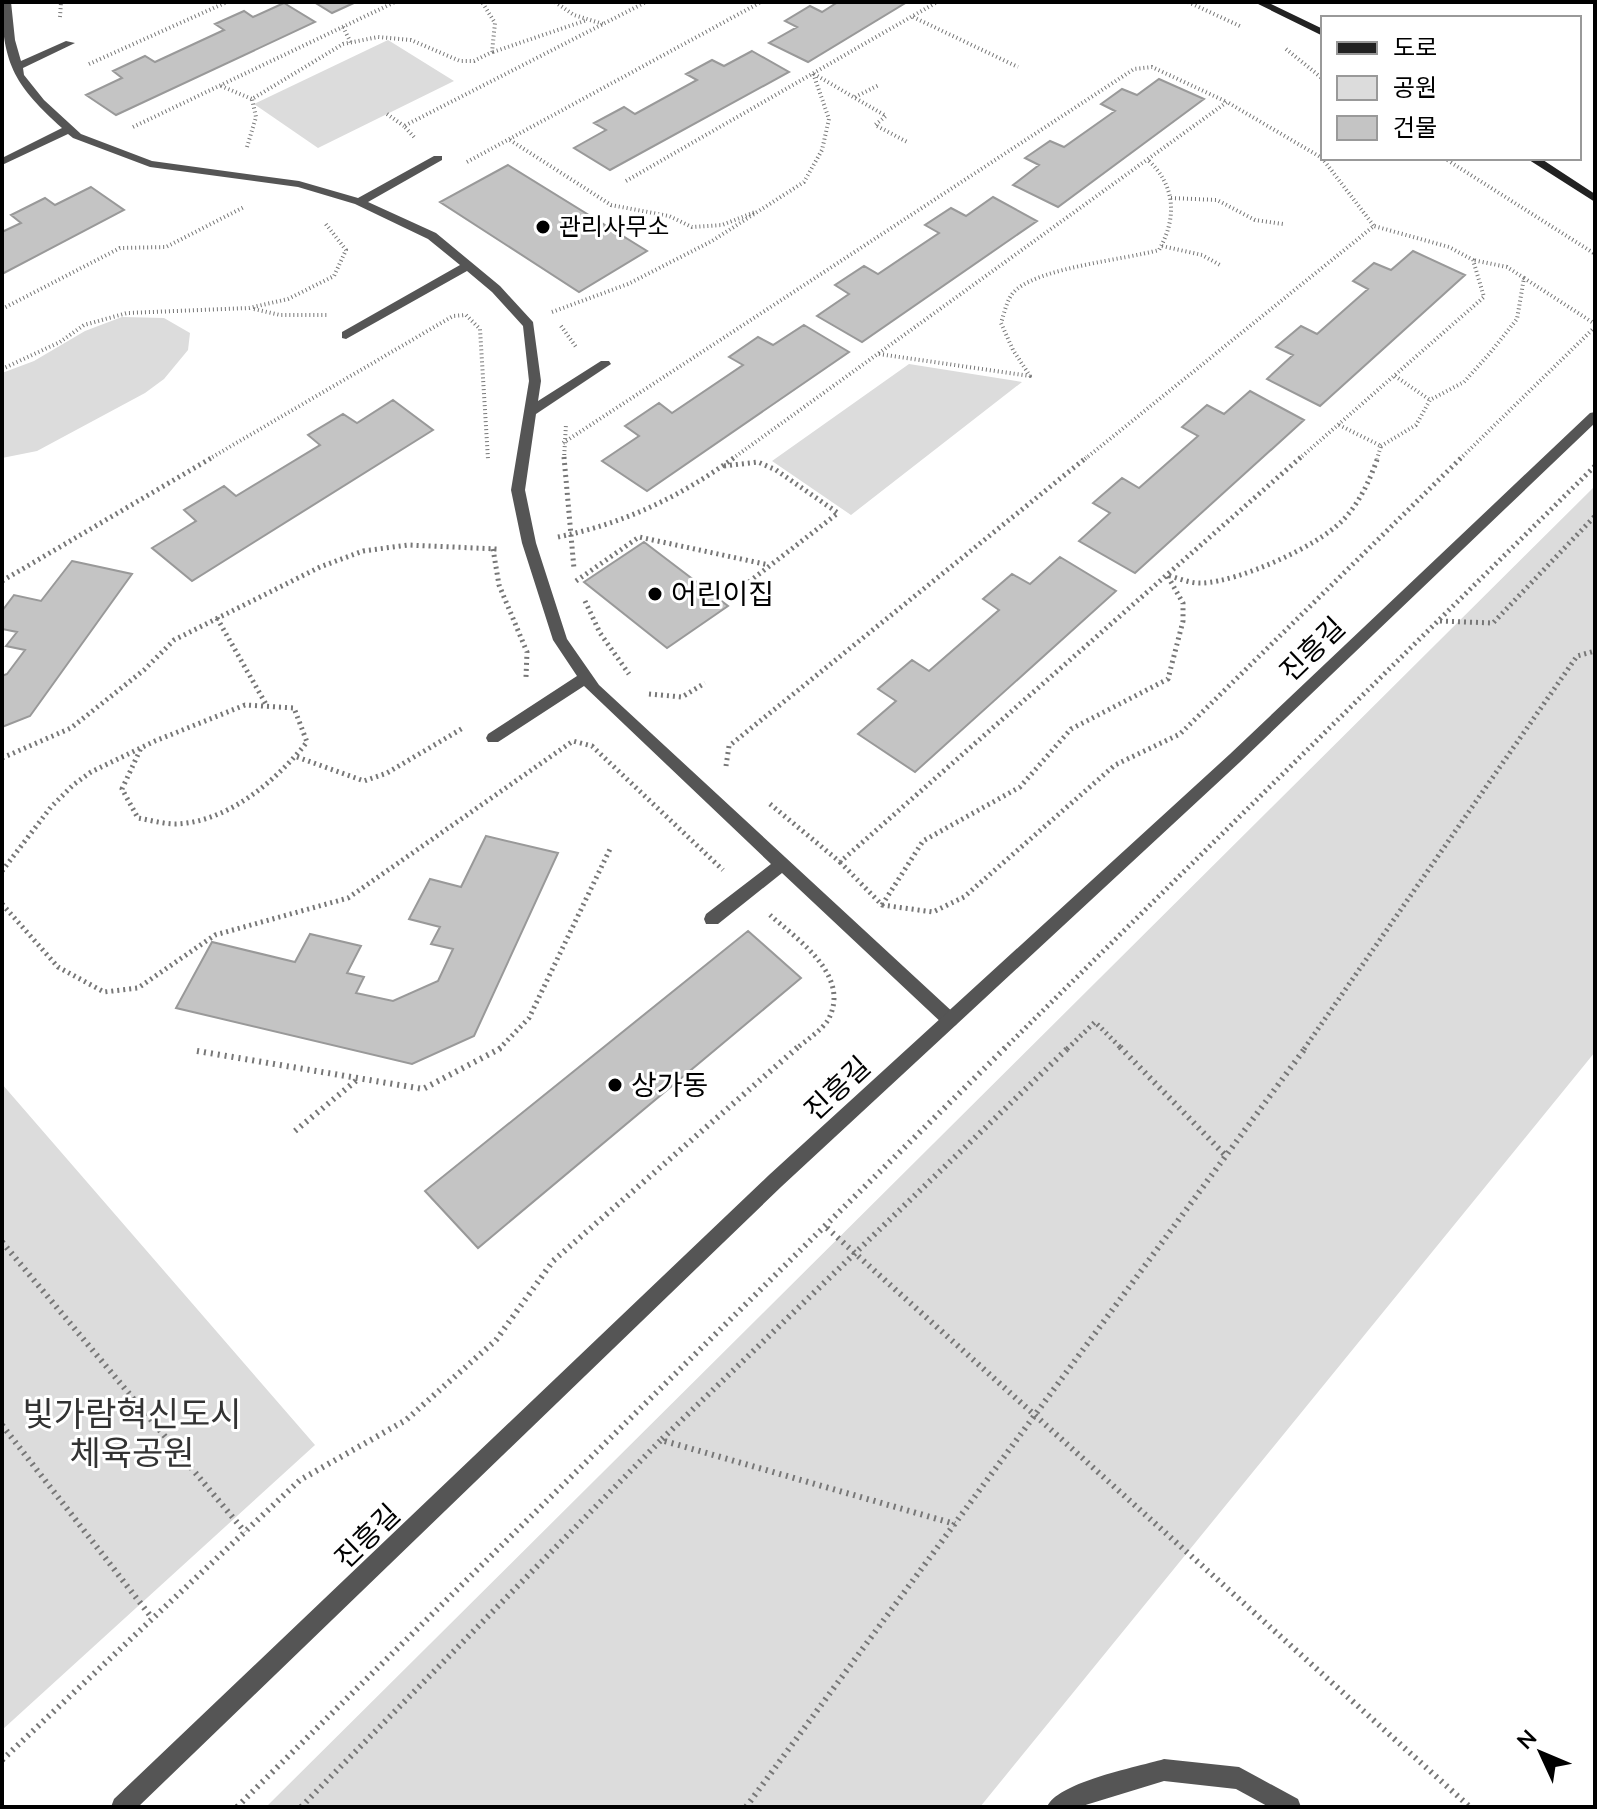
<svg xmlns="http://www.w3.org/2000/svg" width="1597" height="1809" viewBox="0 0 1597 1809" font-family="Mulish,'Noto Sans KR',sans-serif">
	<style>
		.green { fill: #dcdcdc }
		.building { fill: #c4c4c4; stroke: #999; stroke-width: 2 }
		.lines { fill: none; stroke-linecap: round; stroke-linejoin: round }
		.path-far2 { stroke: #777; stroke-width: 4; stroke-dasharray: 1 3; stroke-linecap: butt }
		.path-far1 { stroke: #777; stroke-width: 5; stroke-dasharray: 2 4; stroke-linecap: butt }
		.path { stroke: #777; stroke-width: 6; stroke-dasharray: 2 5; stroke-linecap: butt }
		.minor { fill: #555; fill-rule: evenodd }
		.tertiary { fill: #555; fill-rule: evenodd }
		.secondary { fill: #222; fill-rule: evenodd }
		.poi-dot { fill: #000; stroke: #fff; stroke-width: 3 }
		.labels { text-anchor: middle; stroke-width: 6; stroke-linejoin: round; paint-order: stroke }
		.far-poi-label { font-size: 24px; fill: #000; stroke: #fff; text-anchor: start }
		.poi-label { font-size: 28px; fill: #000; stroke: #fff; text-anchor: start }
		.street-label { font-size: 28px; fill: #000; stroke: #fff }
		.near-park-label { font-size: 34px; fill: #333; stroke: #fff }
	</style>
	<rect width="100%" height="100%" fill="#fff"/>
	<path class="green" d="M388,40l66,41 -136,67 -64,-44z
		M122,317l42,1 26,15 -2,17 -24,29 -19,14 -108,58 -35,7v-85l32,-12 51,-30z
		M909,364l113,18 -171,133 -79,-54z
		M1595,486v566l-615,755h-714z
		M2,1084l313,361 -313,285z"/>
	<path class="building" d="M314,2h42l-24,11z
		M838,2h69l-99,60 -39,-19 28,-16 -12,-6 25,-15 12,6z
		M284,3l31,19 -199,93 -30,-20 36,-17 -9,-7 32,-15 10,6 69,-32 -9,-6 29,-13 9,6z
		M752,51l37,21 -179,98 -36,-22 32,-18 -12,-7 30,-16 11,7 62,-34 -11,-6 26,-14 12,6z
		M1159,79l45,20 -146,108 -45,-22 26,-20 -14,-7 25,-17 14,6 51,-36 -14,-7 21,-15 15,6z
		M508,165l139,86 -68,41 -139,-90z
		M91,187l33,23 -122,64v-42l19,-9 -10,-8 34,-17 10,7z
		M993,197l44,24 -175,121 -45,-26 32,-22 -14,-9 29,-19 14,8 61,-41 -14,-8 26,-17 15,8z
		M1413,251l52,24 -145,131 -53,-27 26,-24 -17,-8 25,-21 16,8 51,-45 -15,-8 21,-18 17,7z
		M804,325l45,27 -202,139 -45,-30 37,-25 -14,-10 34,-23 13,10 71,-48 -14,-8 29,-20 15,8z
		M1250,391l54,29 -169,153 -56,-32 31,-28 -17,-10 29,-25 17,10 59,-52 -16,-9 25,-22 17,9z
		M393,400l40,30 -241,151 -40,-33 44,-27 -12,-11 40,-24 12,10 84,-51 -12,-10 35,-21 14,9z
		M644,542l84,64 -61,42 -83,-66z
		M1060,557l56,34 -201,181 -57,-38 38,-33 -18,-12 34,-29 17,11 70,-61 -16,-11 29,-25 18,10z
		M72,561l60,13 -102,142 -28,11v-51l5,-2 18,-24 -19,-4 11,-14 -15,-3v-18l12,-16 27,6z
		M486,836l72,17 -84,183 -62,28 -236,-56 36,-66 83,20 15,-28 51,12 -14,27 17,4 -8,16 37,8 45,-20 15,-32 -22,-5 9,-17 -31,-8 21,-40 31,8z
		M748,931l53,47 -323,270 -53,-57z"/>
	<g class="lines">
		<path class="path-far2" d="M555,2l19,13 29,9
			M1188,2l54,25
			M60,17l1,-15
			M913,17l105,50
			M343,27l8,16
			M1286,49l37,30
			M493,52l94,-32
			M89,64l138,-62
			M814,74l72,42 -11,9 34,18
			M221,86l31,13
			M855,97l24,-12
			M387,114l17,12
			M133,127l262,-125
			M414,137l-10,-11 242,-124
			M510,140l101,65 58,11 23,11 30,-2 33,-13
			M247,147l9,-30 -4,-18 91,-55 35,-7 33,3 49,21h14l18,-9 3,-29 -13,-21
			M1444,158l151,96
			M467,162l294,-160
			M626,181l311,-179
			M1171,198l46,2 38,20 28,4
			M1162,246l40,9 18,10
			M1524,278l71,46
			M2,309l118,-61 46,-1 78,-40
			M254,309l26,6h48
			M552,312l76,-28 84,-43 92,-59 18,-32 7,-31 -16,-46
			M561,326l15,21
			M879,354l151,22 -17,-26 -12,-27c4,-12 6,-26 16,-34 28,-22 105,-29 142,-39 18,-32 17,-64 -11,-90
			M2,369l58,-27 24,-17 43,-12 122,-5 39,-9 46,-23 12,-26 -21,-27
			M1395,376l35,24
			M1339,425l42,21 -4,13
			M563,443l571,-374 18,-2 75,35 -495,357
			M1381,446l35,-21 14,-25 34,-18 26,-29 27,-34 7,-41 -17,-11 -34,-7
			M209,459l244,-143 13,-1 14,14 8,130
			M564,459l2,-35
			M1085,459l289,-233 -52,-68 -95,-56
			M1299,459l185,-162 -11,-37 -24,-13 -75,-21
			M1460,459l135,-132"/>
		<path class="path-far1" d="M564,457l10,112
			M724,466l34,-4 18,8 62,43 -106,82
			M558,537c67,-14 122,-40 177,-80
			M493,549l6,36 28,67 -1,25
			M2,581l211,-124
			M576,581l63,-44 130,28
			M585,601l15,32 29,41
			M217,618l50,88
			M1440,621l53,2 102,-107
			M649,694l33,3 23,-14
			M297,757l67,24 23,-8 76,-45
			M2,758l69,-30 73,-58 30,-30 146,-73 43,-16 45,-6 89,4
			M726,766l3,-20 358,-289
			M770,804l70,58 461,-405
			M840,862l42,43 51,7 31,-15 151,-132 65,-31 282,-277
			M2,871l49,-64 22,-22 18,-13 64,-31 90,-36 49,3 13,34c-31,39 -79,80 -131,82 -13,0 -26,-4 -38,-6l-16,-29 19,-41
			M2,904l56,63 46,25 34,-4 77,-53 133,-37 225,-157 19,5 131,124
			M882,905l41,-64 97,-54 51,-58 97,-50 15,-58v-18l-16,-28c11,3 24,9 36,8 37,-2 113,-36 139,-62 17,-17 28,-41 36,-64
			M770,915c28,25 82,61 58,105 -7,11 -23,21 -32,29
			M499,1049l30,-31 81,-169
			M1004,1049l591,-583
			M1067,1049l28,-27 27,27
			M1304,1049l273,-393 18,-5"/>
		<path class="path" d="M1120,1047l106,109
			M197,1051l226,38 80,-42
			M295,1131l63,-52
			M827,1228l643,579
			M2,1242l243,290
			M2,1425l150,193
			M662,1439l407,-392
			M2,1760l298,-280 106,-60 90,-80 57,-79 245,-214
			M237,1807l769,-760
			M301,1807l360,-367 294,84
			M746,1807l560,-760"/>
		<path class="minor" d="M2,2h9l4,38 6,21 45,-20 9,2 -52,25 1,7 20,25 37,34 71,27 147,20 59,17 76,-42h8v4l-74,42 68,31 64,53 33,36 8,59 -3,20 63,-40h8l2,3 -75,50 -11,76 11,53 31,96 32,46 357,330 2,5 -2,5 -6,2 -6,-2 -162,-152 -64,51h-12l-2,-5 2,-5 65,-50 -187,-178 -86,56h-10l-2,-4 2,-4 89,-58 -24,-36 -31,-97 -11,-53 18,-109 -6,-55 -31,-34 -25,-21 -121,68 -4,-1v-6l118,-67 -32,-26 -73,-35 -57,-17 -148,-20 -77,-29 -5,-4 -66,31v-7l60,-30c-45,-41 -60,-62 -60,-126z
			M1164,1759l75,8 59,32 3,8h-32l-33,-18 -72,-8 -85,26h-32c10,-25 91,-40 117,-48z"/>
		<path class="tertiary" d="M1595,412v11l-355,339 -459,425 -643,620h-27l3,-8 655,-624 461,-421 360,-341z"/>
		<path class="secondary" d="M1254,2h13l56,27v7z
			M1526,158h14l55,36v8z"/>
	</g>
	<g class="poi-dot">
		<circle cx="543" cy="227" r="8"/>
		<circle cx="655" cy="594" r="8"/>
		<circle cx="615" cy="1085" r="8"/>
	</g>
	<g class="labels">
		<g class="far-poi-label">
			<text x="559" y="235">관리사무소</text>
		</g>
		<g class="poi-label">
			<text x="671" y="604">어린이집</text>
			<text x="631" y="1095">상가동</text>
		</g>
		<g class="street-label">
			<text transform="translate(1312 649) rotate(-44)" y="10">진흥길</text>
			<text transform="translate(837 1088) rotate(-43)" y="10">진흥길</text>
			<text transform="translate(367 1536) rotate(-44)" y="10">진흥길</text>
		</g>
		<g class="near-park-label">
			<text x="132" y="1426">빛가람혁신도시<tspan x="132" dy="39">체육공원</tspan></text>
		</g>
	</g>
	<rect width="1597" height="1809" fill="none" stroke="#000000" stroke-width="8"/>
	<rect x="1321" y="16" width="260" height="144" fill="#ffffff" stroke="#999999" stroke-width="2"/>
	<rect x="1337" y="42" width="40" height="12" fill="#222222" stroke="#999999" stroke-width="2"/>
	<text x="1393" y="56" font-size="24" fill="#000000">도로</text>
	<rect x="1337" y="76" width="40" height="24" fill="#dcdcdc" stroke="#999999" stroke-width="2"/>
	<text x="1393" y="96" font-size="24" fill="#000000">공원</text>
	<rect x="1337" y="116" width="40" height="24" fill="#c4c4c4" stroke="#999999" stroke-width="2"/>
	<text x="1393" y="136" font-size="24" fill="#000000">건물</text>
	<g transform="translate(1541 1753) rotate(314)" stroke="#ffffff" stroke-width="6" paint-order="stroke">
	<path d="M0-6L14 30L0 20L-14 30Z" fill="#000000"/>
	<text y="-12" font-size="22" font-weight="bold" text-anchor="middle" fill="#000000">N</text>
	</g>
</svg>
